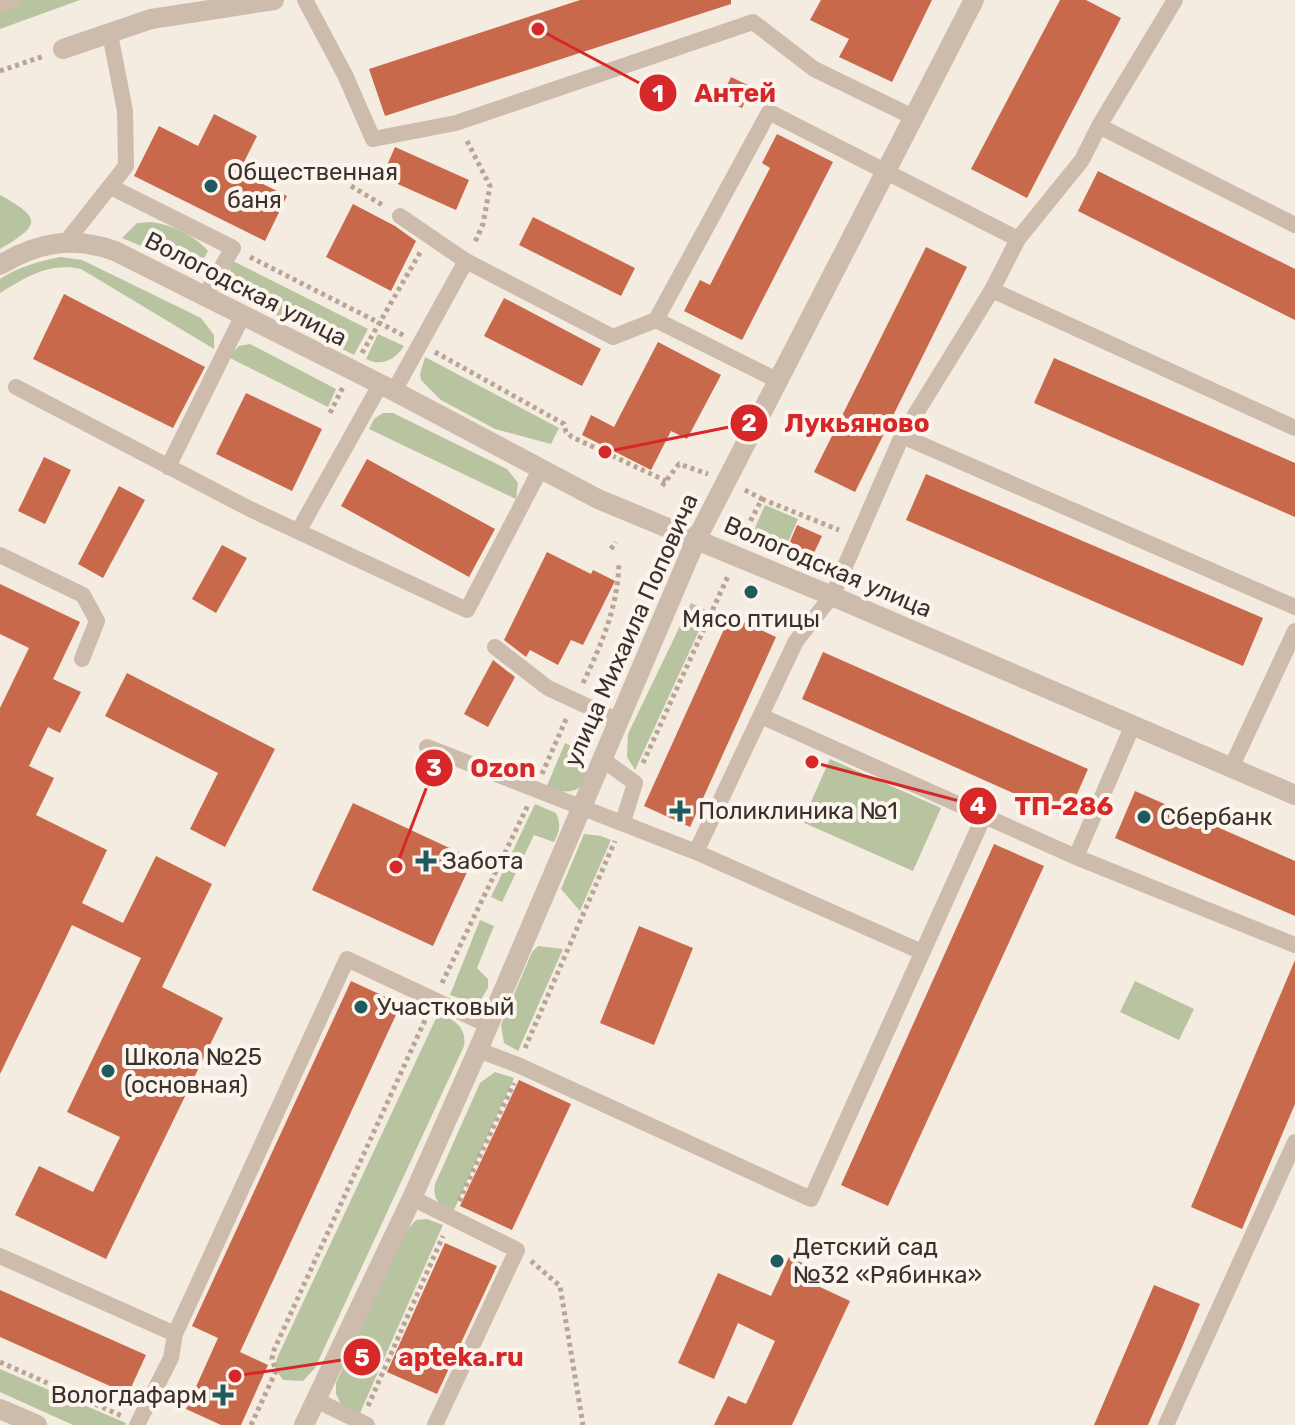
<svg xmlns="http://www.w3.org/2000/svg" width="1295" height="1425" viewBox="0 0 1295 1425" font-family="Rubik,sans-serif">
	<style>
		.green { fill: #b8c4a0 }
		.building { fill: #c8694b }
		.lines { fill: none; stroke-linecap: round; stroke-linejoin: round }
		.path { stroke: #b9a596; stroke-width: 5; stroke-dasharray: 4 4; stroke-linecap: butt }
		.lane { stroke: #cdbbac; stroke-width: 16 }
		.street { stroke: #cdbbac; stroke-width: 20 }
		.poi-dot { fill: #1f5a5e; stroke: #fbf5ee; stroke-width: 3 }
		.labels { text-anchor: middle; stroke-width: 8; stroke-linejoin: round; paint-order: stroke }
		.poi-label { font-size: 24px; fill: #3b302b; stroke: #fbf5ee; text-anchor: start }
		.street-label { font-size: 24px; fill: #3b302b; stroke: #fbf5ee }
		.leader { fill: none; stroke: #d62828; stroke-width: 3 }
		.callout-dot { fill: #d62828; stroke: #fbf5ee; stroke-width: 3 }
		.mark-label { font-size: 24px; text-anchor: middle; font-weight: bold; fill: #fff }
		.callout-label { font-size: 26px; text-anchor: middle; font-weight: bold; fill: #d62828; stroke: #fbf5ee; stroke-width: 8; stroke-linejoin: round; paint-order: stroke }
	</style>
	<rect width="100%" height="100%" fill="#f4ebe1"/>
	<path class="green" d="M0,0h80l-80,29z
		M0,195c42,23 41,30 0,54z
		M151,222c19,2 45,14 57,29l-10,19 -76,-32 15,-15z
		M61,257l21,3 119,58 13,17v14l-133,-80c-32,-7 -55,8 -81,24v-14c19,-12 39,-18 61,-22z
		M231,260l137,69 -14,26 -105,-54c-16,-11 -21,-21 -18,-41z
		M378,334l26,12c-9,14 -23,21 -38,13z
		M250,344l86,45 -8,18 -100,-50 11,-11z
		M425,357l134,71 -8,16 -56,-15 -54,-29 -20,-20 -1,-6z
		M383,413h10l114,56 11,14 -2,16 -147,-70 5,-10z
		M765,505l33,14 -14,32 -33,-14z
		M691,603l17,8 -73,159 -8,-13 1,-23z
		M565,743c17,7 33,33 12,46 -8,5 -22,1 -31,-1z
		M830,759l111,49 -28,63 -111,-49z
		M535,804l21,9c5,11 4,18 -2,29l-20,-7 -32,67 -11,-5z
		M584,834l17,2 10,4 -31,71 -19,-22z
		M480,920l14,6 -17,42 11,11v9l-8,13 -9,1 -21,-7z
		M538,946l25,3 -45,102 -14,-8 -3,-18 31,-73z
		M1135,981l59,28 -15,31 -59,-28z
		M438,1014c16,5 29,13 26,32l-149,322 -12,13 -20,-1 -8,-11 2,-11z
		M495,1072l19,6 -61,134c-13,-6 -21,-13 -18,-28l45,-101z
		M427,1219l16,6 -83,188 -19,-9 -5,-10v-11l68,-150 12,-13z
		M0,1369l126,54 -1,2h-52l-73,-33z"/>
	<path class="building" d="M580,0h151v4l-346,112 -16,-47z
		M821,0h111l-40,82 -53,-25 10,-18 -39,-19z
		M1060,0h26l35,18 -94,180 -56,-29z
		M731,77l21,10 -10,21 -21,-10z
		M214,114l43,22 -18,36 48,24 -22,45 -131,-65 25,-50 39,20z
		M777,134l56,28 -91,178 -58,-29 16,-31 10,5 60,-117 -8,-5z
		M395,147l74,33 -13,30 -74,-33z
		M1098,171l197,98v51l-217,-109z
		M353,204l42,22 21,15 -25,50 -65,-34z
		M533,217l102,51 -14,28 -102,-51z
		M926,247l41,20 -112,225 -41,-20z
		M64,294l141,73 -32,61 -140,-69z
		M504,298l97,51 -19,37 -98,-50z
		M658,342l63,33 -34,64 -16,-8 -20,39 -69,-35 9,-20 23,12z
		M1054,358l241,105v54l-261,-114z
		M246,393l76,36 -30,62 -76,-37z
		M44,457l27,13 -26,54 -27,-13z
		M367,459l128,70 -26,48 -128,-71z
		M926,474l337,144 -20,48 -337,-146z
		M119,486l26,14 -42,78 -25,-14z
		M797,525l25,11 -9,19 -24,-11z
		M222,545l25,13 -31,55 -24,-14z
		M547,552l44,22 2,-4 22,11 -32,64 -12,-5 -13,25 -28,-15 -4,7 -22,-17z
		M0,584l80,38 -27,57 28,13 -21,41 -12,-6 -19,39 25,12 -18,37 71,35 -25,53 41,20 33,-67 56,28 -50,103 61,31 -117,241 -91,-44 24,-49 54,26 27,-55 -53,-25 74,-154 -69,-33 -72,149v-366l29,-60 -29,-14z
		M730,616l46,21 -86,190 -46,-21z
		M823,652l265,117 -21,48 -265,-118z
		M493,660l22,17 -27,50 -24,-13z
		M127,673l148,76 -50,98 -35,-18 28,-56 -113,-57z
		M1135,791l160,70v55l-180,-78z
		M353,803l120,56 -40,87 -121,-56z
		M994,844l50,22 -156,340 -47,-21z
		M639,926l54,22 -39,97 -54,-22z
		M1295,960v144l-53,125 -51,-22z
		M351,981l50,23 -161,348 28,13 -27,60h-20l-35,-16 32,-71 -26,-12z
		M519,1080l52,24 -59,126 -52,-24z
		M445,1243l52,23 -60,128 -50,-22z
		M789,1257l22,10 -6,13 45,21 -58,124h-78l14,-29 18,8 29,-63 -37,-18 -24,56 -36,-16 40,-90 53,23z
		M1154,1285l46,19 -17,41 -35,80h-54z
		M0,1290l146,65 -18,39 -128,-57z"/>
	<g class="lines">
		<path class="path" d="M0,71l44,-15
			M467,141l23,45 -7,38 -8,18
			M351,186l33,20
			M250,257l155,79
			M435,352l129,72 2,8 6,5 94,44
			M362,353l59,-102
			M330,413l13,-26
			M662,486l17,-22 29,10
			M762,499l77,31
			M743,535l19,-36 -19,-10
			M611,549l5,-7
			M583,683c19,-40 35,-76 36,-121
			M643,763l85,-187
			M542,774l25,-57
			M442,983l86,-178
			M525,1048l90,-207
			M459,1201l55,-118
			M531,1261l29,25 23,139
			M0,1362l122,54
			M368,1406l75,-170
			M251,1425l25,-54 -4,-12 2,-9 152,-332"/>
		<path class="lane" d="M305,0l40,75 28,64 83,-16 297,-101 61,47 101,49
			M0,5l12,-5
			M1099,126l196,99
			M111,187l122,61 -29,49
			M400,216l66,45 147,76 43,-17
			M1018,239l64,-79 17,-34 76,-126
			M66,242l60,-76 -1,-55 -15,-77
			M992,290l303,138
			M16,387l234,122 217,101 73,-140
			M394,391l72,-130
			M902,436l393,171
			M168,467l74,-150
			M299,530l81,-145
			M0,555l83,40 14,26 -15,38
			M495,647l53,41 71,33
			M761,716l315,141 219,88
			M427,747l269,105 100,-211 36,-45 70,-160 90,-146 26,-51 -249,-127 -113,208 123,61
			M602,759l33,24 -12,39
			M1231,768l64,-137
			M696,852l226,100
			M1076,857l56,-130
			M478,1050l40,15 293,134 173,-383
			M412,1198l105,52 -82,175
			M0,1256l175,78
			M316,1400l51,25
			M137,1425l34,-67 4,-24 172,-375 141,66
			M1166,1425l129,-283"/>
		<path class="street" d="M63,49l88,-30 123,-19
			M0,265c38,-23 73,-29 115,-14l279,140 204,108 234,97 463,199
			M0,1409l37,16
			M304,1425l108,-227 66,-148 218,-510 278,-540"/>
	</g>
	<g class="poi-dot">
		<circle cx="211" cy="186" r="8"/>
		<circle cx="751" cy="592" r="8"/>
		<path d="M676 799h8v8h8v8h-8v8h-8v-8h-8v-8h8z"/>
		<circle cx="1144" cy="817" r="8"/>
		<path d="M422 849h8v8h8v8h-8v8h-8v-8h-8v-8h8z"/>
		<circle cx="361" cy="1007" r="8"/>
		<circle cx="108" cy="1071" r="8"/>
		<circle cx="777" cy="1261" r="8"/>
		<path d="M219 1383h8v8h8v8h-8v8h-8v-8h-8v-8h8z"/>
	</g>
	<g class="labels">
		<g class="poi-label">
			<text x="227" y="180">Общественная<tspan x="227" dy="28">баня</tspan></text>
			<text x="751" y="627" text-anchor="middle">Мясо птицы</text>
			<text x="698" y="819">Поликлиника №1</text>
			<text x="1160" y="825">Сбербанк</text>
			<text x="442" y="869">Забота</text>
			<text x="377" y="1015">Участковый</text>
			<text x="124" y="1065">Школа №25<tspan x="124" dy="28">(основная)</tspan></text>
			<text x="793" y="1255">Детский сад<tspan x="793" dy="28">№32 «Рябинка»</tspan></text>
			<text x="207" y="1403" text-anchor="end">Вологдафарм</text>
		</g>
		<g class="street-label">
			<text transform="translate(246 289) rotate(27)" y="8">Вологодская улица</text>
			<text transform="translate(828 567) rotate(23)" y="8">Вологодская улица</text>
			<text transform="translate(631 630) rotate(-66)" y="8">улица Михаила Поповича</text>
		</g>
	</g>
	<path class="leader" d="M538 29L658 93M605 452L749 423M396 867L434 768M812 762L978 806M235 1376L362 1357"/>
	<g class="callout-dot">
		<circle cx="538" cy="29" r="8"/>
		<circle cx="605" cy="452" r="8"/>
		<circle cx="396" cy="867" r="8"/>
		<circle cx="812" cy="762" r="8"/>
		<circle cx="235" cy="1376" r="8"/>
		<circle cx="658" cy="93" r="20"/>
		<circle cx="749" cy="423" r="20"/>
		<circle cx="434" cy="768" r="20"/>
		<circle cx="978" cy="806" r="20"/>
		<circle cx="362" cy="1357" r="20"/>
	</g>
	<g class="mark-label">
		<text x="658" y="102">1</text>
		<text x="749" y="431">2</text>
		<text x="434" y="776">3</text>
		<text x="978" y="814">4</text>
		<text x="362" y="1366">5</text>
	</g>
	<g class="callout-label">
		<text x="735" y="102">Антей</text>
		<text x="857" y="432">Лукьяново</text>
		<text x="503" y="777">Ozon</text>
		<text x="1064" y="815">ТП-286</text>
		<text x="461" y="1366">apteka.ru</text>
	</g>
</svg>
